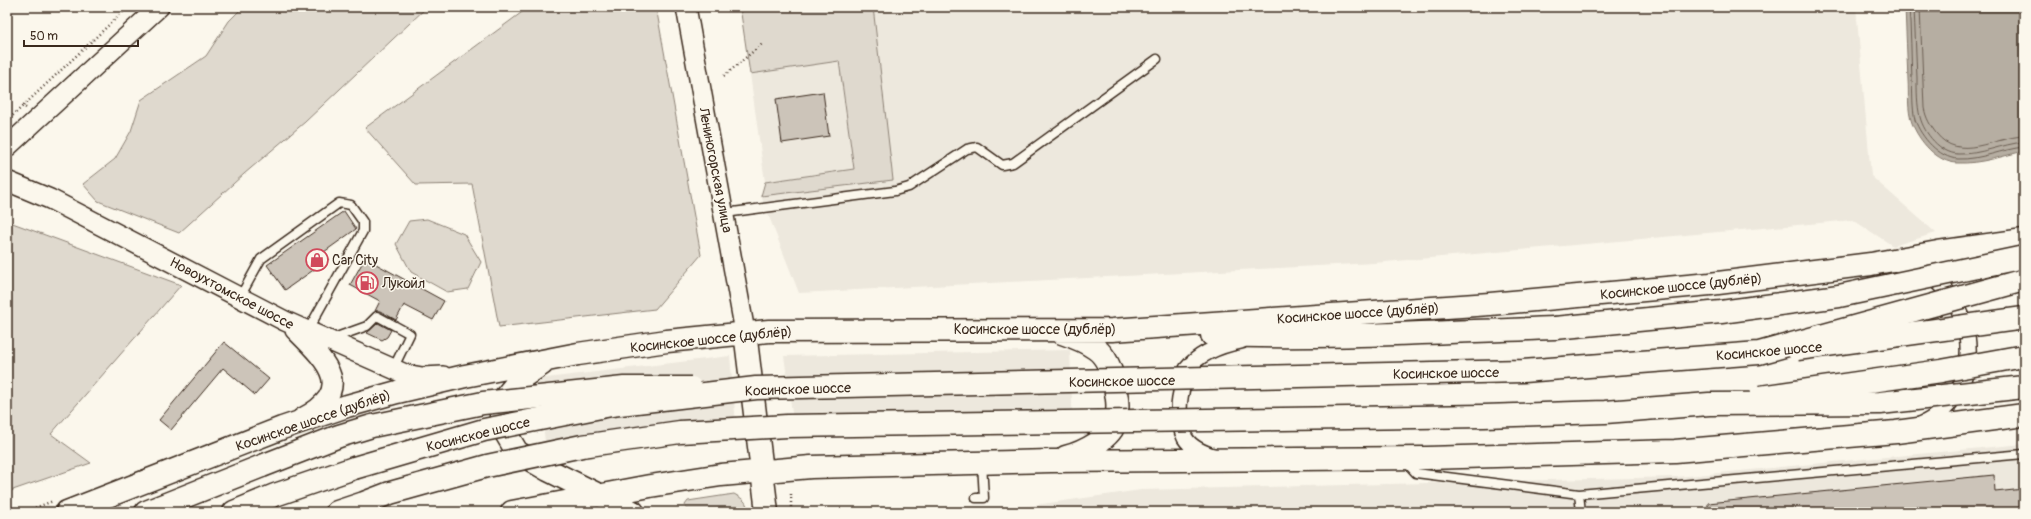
<svg xmlns="http://www.w3.org/2000/svg" width="2031" height="519" viewBox="0 0 2031 519" font-family="Pangolin,sans-serif">
	<style>
		.built { fill: #ede8dd }
		.green { fill: #dfd9ce; stroke: #8d8276 }
		.water { fill: #b6aea2; stroke: #85796d }
		.lines { fill: none; stroke-linecap: round; stroke-linejoin: round }
		.shore { stroke: #6c5f53; stroke-width: 1 }
		.building { fill: #ccc4b9; stroke: #3b2a1e }
		.service-casing { stroke: #3b2a1e; stroke-width: 11 }
		.minor-casing { stroke: #3b2a1e; stroke-width: 18 }
		.tertiary-casing { stroke: #3b2a1e; stroke-width: 22 }
		.secondary-casing { stroke: #3b2a1e; stroke-width: 25 }
		.trunk-casing { stroke: #3b2a1e; stroke-width: 25 }
		.path { stroke: #3b2a1e; stroke-width: 2.5; stroke-dasharray: 1 3; stroke-linecap: butt }
		.service { stroke: #fbf7ec; stroke-width: 8 }
		.minor { stroke: #fbf7ec; stroke-width: 15 }
		.tertiary { stroke: #fbf7ec; stroke-width: 19 }
		.secondary { stroke: #fbf7ec; stroke-width: 22 }
		.trunk { stroke: #fbf7ec; stroke-width: 22 }
		.secondary-bridge-casing { stroke: #3b2a1e; stroke-width: 25; stroke-linecap: butt }
		.primary-bridge-casing { stroke: #3b2a1e; stroke-width: 25; stroke-linecap: butt }
		.trunk-bridge-casing { stroke: #3b2a1e; stroke-width: 25; stroke-linecap: butt }
		.secondary-bridge { stroke: #fbf7ec; stroke-width: 22 }
		.primary-bridge { stroke: #fbf7ec; stroke-width: 22 }
		.trunk-bridge { stroke: #fbf7ec; stroke-width: 22 }
		.labels { text-anchor: middle; stroke-width: 3; stroke-linejoin: round; paint-order: stroke }
		.street-label { font-size: 14px; fill: #3b2a1e; stroke: #fbf7ec }
		.poi-label { font-size: 14px; fill: #3b2a1e; stroke: #fbf7ec; text-anchor: start }
	</style>
	<rect width="100%" height="100%" fill="#fbf7ec"/>
	<filter id="ink" filterUnits="userSpaceOnUse"><feTurbulence type="fractalNoise" baseFrequency=".025" numOctaves="2"/><feDisplacementMap in="SourceGraphic" scale="8" xChannelSelector="R" yChannelSelector="G"/><feConvolveMatrix kernelMatrix="1 2 1 2 8 2 1 2 1" color-interpolation-filters="sRGB"/></filter>
	<g filter="url(#ink)">
		<path class="built" d="M873,7h983l15,169 65,57 -43,13 -40,-26 -479,43 -575,30 -38,-97 131,-16z
			M839,61l15,108 -89,13 -15,-108z
			M1070,350l3,80 -278,4 -11,-78z
			M730,356l7,79 -190,25 -9,-81z
			M2024,444v68h-1003v-5l120,-17 536,-13z"/>
		<path class="green" d="M243,7h184l-122,115 -61,52 -65,59 -81,-32 -15,-17 32,-25 16,-28 10,-31 65,-44 23,-35z
			M529,7h127l45,248 -46,54 -156,18 -27,-143 -56,1 -51,-57z
			M740,7h133l20,173 -132,16 4,-14 89,-13 -15,-108 -89,13z
			M427,219l37,15 17,28 -13,27 -21,3 -36,-20 -15,-28 13,-23z
			M7,221l174,64 -130,149 40,29 -84,29z
			M734,494c9,5 13,7 14,18h-57l-4,-2 -2,-5 3,-4z"/>
		<path class="water" d="M1905,7h119v144c-21,5 -44,13 -66,12 -21,0 -39,-22 -46,-40 -5,-13 -3,-29 -4,-43 -1,-24 -2,-49 -3,-73z"/>
		<g class="lines">
			<path class="shore" d="M1909,7c2,24 2,49 3,73 1,13 0,27 3,40 6,17 24,38 43,39 23,1 44,-10 66,-12
				M1914,7c1,24 2,47 3,71 0,13 0,27 3,39 4,16 20,36 38,37 22,1 44,-10 66,-12
				M1920,7l4,101c2,10 6,17 12,25 23,30 58,4 88,3"/>
		</g>
		<path class="building" d="M823,92l6,44 -47,7 -6,-44z
			M344,211l12,18 -32,23 5,7 -44,31 -18,-25z
			M365,258l79,43 -11,19 -29,-15 -8,15 -16,-9h-5l5,-10 -30,-16z
			M378,323l13,7 -4,7 -5,3 -15,-7z
			M224,342l45,37 -14,16 -32,-27 -52,62 -12,-10z
			M1994,475l1,17 29,-3v23h-316v-9z"/>
		<g class="lines">
			<g class="service-casing">
				<path id="service" d="M725,213l170,-22 14,-4 58,-38 10,-2 25,18 11,-2 144,-104
					M240,297l21,-38 78,-56 12,2 12,17v9l-56,101
					M331,339l36,-13 10,-10 33,18 -17,35
					M1406,462l10,11 163,21 445,-40
					M1579,494l2,18
					M976,498h8l-2,-35"/>
			</g>
			<g class="minor-casing">
				<path id="minor" d="M1892,263c85,9 106,129 26,163
					M1216,457c-10,-3 -25,-9 -31,-19 -9,-19 -7,-38 -1,-57 1,-4 1,-9 3,-12 12,-16 35,-24 54,-28"/>
			</g>
			<g class="tertiary-casing">
				<path id="tertiary" d="M686,7l59,325
					M7,147l152,-140
					M7,181l43,18 235,122 120,53 17,3 21,-1
					M295,330c31,31 62,59 7,88"/>
			</g>
			<g class="secondary-casing">
				<path id="secondary" d="M745,332l22,180
					M1062,333c12,4 23,8 34,16 10,7 16,22 18,34 3,13 5,24 2,37 -4,19 -34,33 -50,37
					M1212,335c114,4 229,-3 343,-7
					M542,364l-21,14 -20,24v23l16,27 31,18 85,42
					M67,512l215,-84 65,-22 50,-14 68,-16 113,-22 89,-13 102,-10 343,-1 378,-26 220,-20 161,-20 67,-12 86,-12
					M146,512l116,-46
					M512,512l138,-26 71,-11 90,-8 240,-6 376,-3 248,-7 221,-19 128,-17"/>
			</g>
			<g class="trunk-casing">
				<path id="trunk" d="M234,512l41,-17 79,-27
					M337,512l27,-9"/>
			</g>
			<path class="path" d="M724,76l38,-32
				M26,108l-3,-2 105,-99
				M7,121l16,-15
				M791,494v18
				M24,512l29,-11"/>
			<use href="#service" class="service"/>
			<use href="#minor" class="minor"/>
			<use href="#tertiary" class="tertiary"/>
			<use href="#secondary" class="secondary"/>
			<use href="#trunk" class="trunk"/>
			<g class="secondary-bridge-casing">
				<path id="secondary-bridge" d="M1555,328l166,-16 118,-16 185,-39
					M262,466l77,-30 33,-10 111,-23 141,-15h67"/>
			</g>
			<g class="primary-bridge-casing">
				<path id="primary-bridge" d="M1797,349l227,-31
					M1760,397l181,-26 83,-15"/>
			</g>
			<g class="trunk-bridge-casing">
				<path id="trunk-bridge" d="M354,468l130,-38 127,-25 145,-17 767,-17 236,-18 265,-73
					M364,503l26,-10 97,-27 95,-20 98,-14 107,-6 697,-10 121,-4 104,-8 171,-1 144,-16"/>
			</g>
			<use href="#secondary-bridge" class="secondary-bridge"/>
			<use href="#primary-bridge" class="primary-bridge"/>
			<use href="#trunk-bridge" class="trunk-bridge"/>
		</g>
	</g>
	<defs>
		<g id="shop-ring" transform="scale(1.15)"><circle r="9.5" fill="#fbf7ec" stroke="#d1495b" stroke-width="1.5"/><path d="M-5-2.5h2.3a2.7 3.5 0 0 1 5.4 0H5L5.5 6h-11ZM-1.5-2.5h3a1.5 2.3 0 0 0-3 0Z" fill="#d1495b"/></g>
		<g id="fuel-ring" transform="scale(1.15)"><circle r="9.5" fill="#fbf7ec" stroke="#d1495b" stroke-width="1.5"/><path d="M-5.5-6h7V0h2V4h1.3V-2.5L3-4.5l.8-.8L6-3V5H2.5V1h-1V6h-7ZM-4.2-4.7v3.2H.2V-4.7Z" fill="#d1495b"/></g>
	</defs>
	<g fill-rule="evenodd">
		<use href="#shop-ring" x="317" y="260"/>
		<use href="#fuel-ring" x="367" y="283"/>
	</g>
	<g class="labels">
		<g class="street-label">
			<text transform="translate(716 170) rotate(79)" y="5">Лениногорская улица</text>
			<text transform="translate(1681 286) rotate(-6)" y="5">Косинское шоссе (дублёр)</text>
			<text transform="translate(232 293) rotate(28)" y="5">Новоухтомское шоссе</text>
			<text transform="translate(1358 313) rotate(-4)" y="5">Косинское шоссе (дублёр)</text>
			<text x="1035" y="334">Косинское шоссе (дублёр)</text>
			<text transform="translate(711 339) rotate(-6)" y="5">Косинское шоссе (дублёр)</text>
			<text transform="translate(1769 351) rotate(-5)" y="5">Косинское шоссе</text>
			<text transform="translate(1446 373) rotate(-1)" y="5">Косинское шоссе</text>
			<text transform="translate(1122 381) rotate(-1)" y="5">Косинское шоссе</text>
			<text transform="translate(798 389) rotate(-2)" y="5">Косинское шоссе</text>
			<text transform="translate(313 420) rotate(-19)" y="5">Косинское шоссе (дублёр)</text>
			<text transform="translate(478 434) rotate(-14)" y="5">Косинское шоссе</text>
		</g>
		<g class="poi-label">
			<text x="332" y="265">Car City</text>
			<text x="382" y="288">Лукойл</text>
		</g>
	</g>
	<rect width="2031" height="519" fill="none" stroke="#fbf7ec" stroke-width="24"/>
	<rect x="12" y="12" width="2007" height="495" fill="none" stroke="#3b2a1e" stroke-width="1.5" filter="url(#ink)"/>
	<path d="M24 40v6h114v-6" fill="none" stroke="#3b2a1e" stroke-width="2"/>
	<text x="30" y="40" font-size="12" fill="#3b2a1e" stroke="#fbf7ec" stroke-width="3" paint-order="stroke">50 m</text>
</svg>
